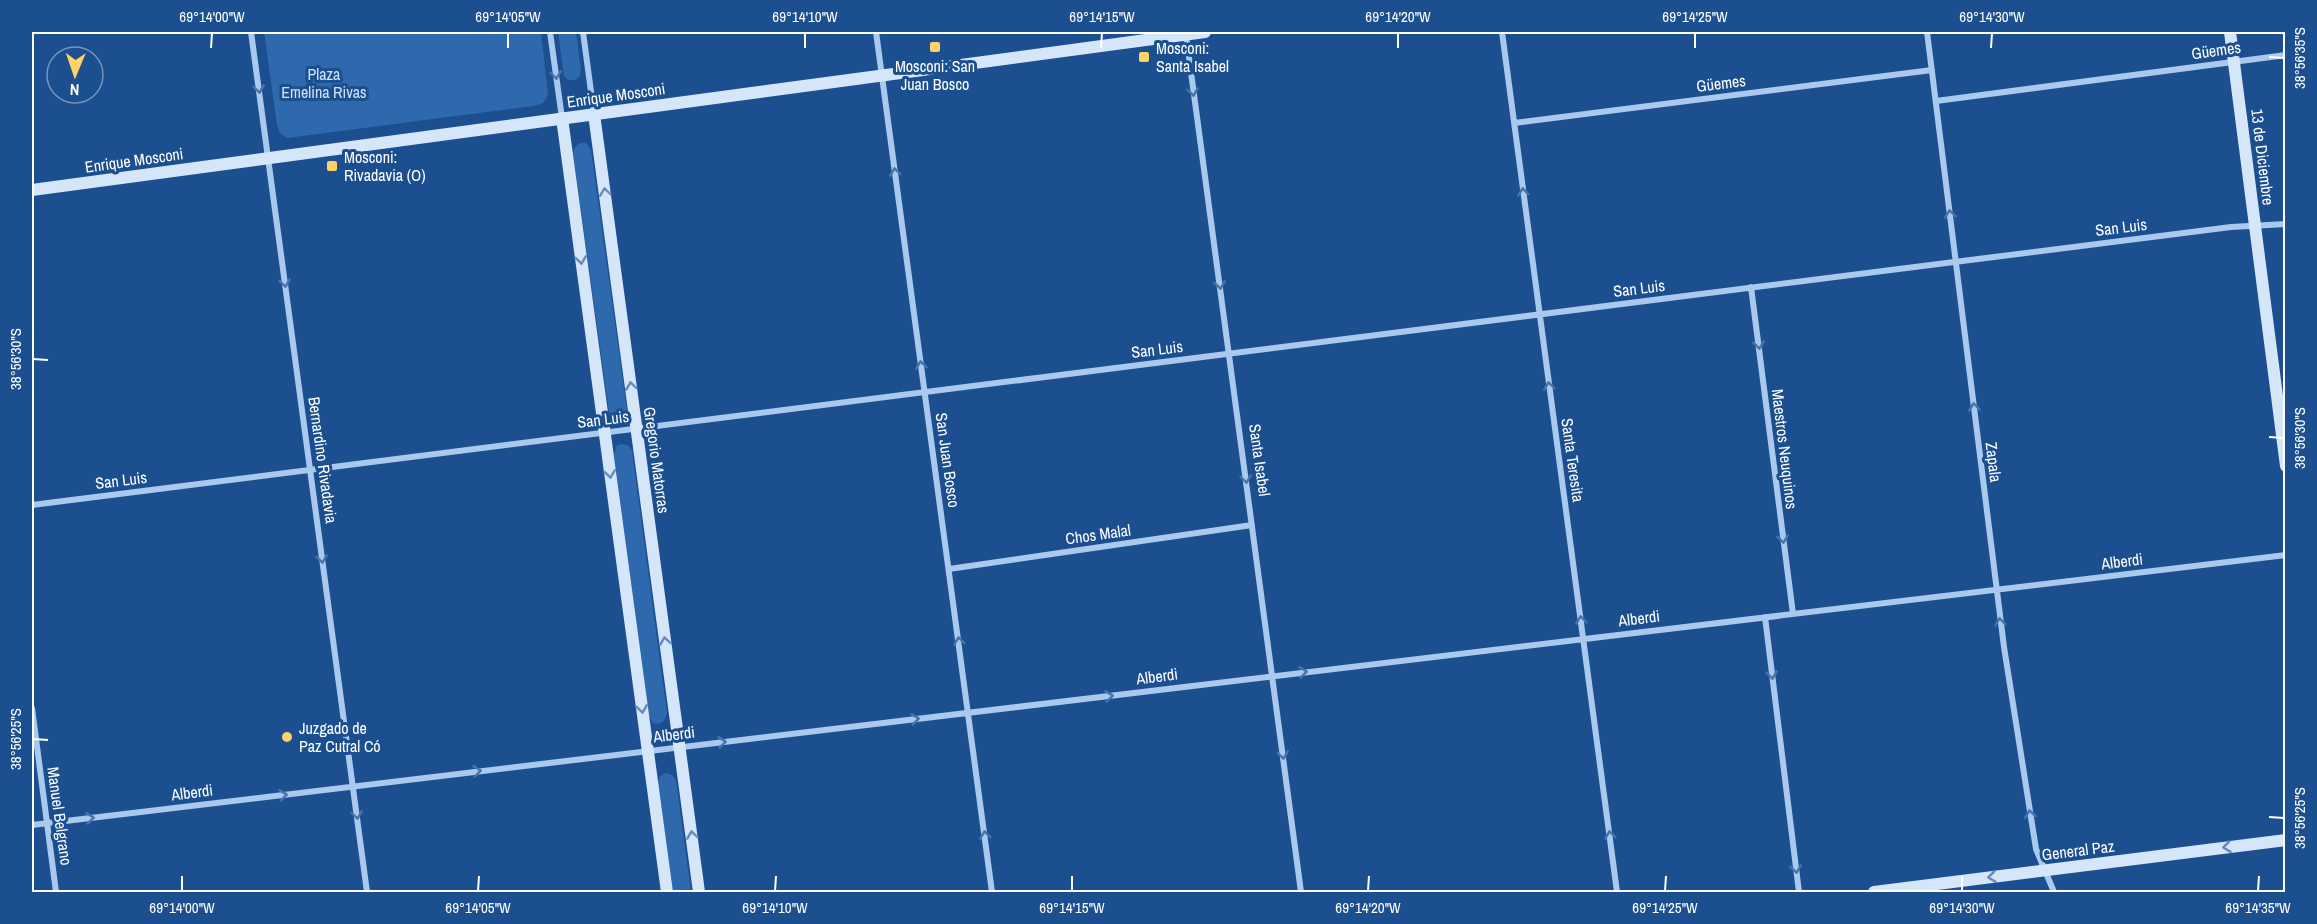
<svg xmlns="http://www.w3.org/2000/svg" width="2317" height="924" viewBox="0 0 2317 924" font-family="'Archivo Narrow',sans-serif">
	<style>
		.park { fill: #2e69ad }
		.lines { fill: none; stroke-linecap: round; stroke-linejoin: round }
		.street { stroke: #a9c9ee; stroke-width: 6 }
		.secondary { stroke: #d6e6fa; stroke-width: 12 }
		.oneway { stroke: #4674ac }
		.oneway2 { stroke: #668bba }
		.ticks { fill: none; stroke: #fff; stroke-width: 2 }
		.poi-dot { fill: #ffd166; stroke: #1b4f8f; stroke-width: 2 }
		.labels { text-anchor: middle; stroke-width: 6; stroke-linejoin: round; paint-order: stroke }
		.poi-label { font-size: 16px; fill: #fff; stroke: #1b4f8f; text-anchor: start }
		.street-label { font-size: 16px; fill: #fff; stroke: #1b4f8f }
		.park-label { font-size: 16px; fill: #cfe3fa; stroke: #1b4f8f }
		.neatline { fill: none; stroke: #fff; stroke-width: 2 }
		.ticks-label { font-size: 15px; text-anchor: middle; fill: #fff }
	</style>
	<rect width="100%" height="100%" fill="#1b4f8f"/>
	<path class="park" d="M264,32h277l7,63 -5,8 -9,3 -247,32 -7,-5 -3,-8z
		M558,32h18l5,38 -1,6 -4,4h-8l-4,-4z
		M580,143h6l5,7 36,260 -4,8 -5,2 -7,-3 -2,-5 -36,-259 2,-6z
		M623,444l6,2 3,5 35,262 -3,8 -5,3 -6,-1 -4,-7 -35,-262 3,-9z
		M666,773l6,2 4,5 15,112h-18l-15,-110 2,-6z"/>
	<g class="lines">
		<path class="street" d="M251,32l116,860
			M550,32l12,86
			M583,32l11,82
			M876,32l116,860
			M1502,32l115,860
			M1927,32l77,615 32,202 18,43
			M1186,35l115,857
			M1936,101l350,-46
			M1514,123l418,-53
			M1751,287l42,327
			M32,505l2199,-278 55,-3
			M949,569l303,-44
			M1765,617l34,275
			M32,708l24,184
			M32,825l2254,-270"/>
		<path class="secondary" d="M2230,32l56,434
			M594,114l105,778
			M562,118l105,774
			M32,190l1173,-158
			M1874,892l412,-52"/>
	</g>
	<defs><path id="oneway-chevron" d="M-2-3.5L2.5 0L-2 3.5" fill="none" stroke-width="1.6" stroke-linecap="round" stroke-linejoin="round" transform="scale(1.5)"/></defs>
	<g class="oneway">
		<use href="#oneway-chevron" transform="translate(556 75) rotate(82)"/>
		<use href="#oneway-chevron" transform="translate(259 89) rotate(82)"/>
		<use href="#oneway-chevron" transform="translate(1193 92) rotate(82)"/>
		<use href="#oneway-chevron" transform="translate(895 172) rotate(-98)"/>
		<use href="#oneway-chevron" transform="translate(1523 192) rotate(-98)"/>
		<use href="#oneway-chevron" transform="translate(1950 214) rotate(-97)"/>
		<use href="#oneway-chevron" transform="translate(285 283) rotate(82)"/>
		<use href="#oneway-chevron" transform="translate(1220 285) rotate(82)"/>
		<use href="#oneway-chevron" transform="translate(1759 345) rotate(83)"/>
		<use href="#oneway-chevron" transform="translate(921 365) rotate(-98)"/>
		<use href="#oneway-chevron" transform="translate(1549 386) rotate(-98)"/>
		<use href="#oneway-chevron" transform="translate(1974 407) rotate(-97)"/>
		<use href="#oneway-chevron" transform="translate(1246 479) rotate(82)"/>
		<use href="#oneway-chevron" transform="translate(1783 539) rotate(83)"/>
		<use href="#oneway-chevron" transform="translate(322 559) rotate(82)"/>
		<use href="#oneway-chevron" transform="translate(1581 620) rotate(-98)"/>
		<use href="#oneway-chevron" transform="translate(2000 622) rotate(-97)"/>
		<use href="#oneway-chevron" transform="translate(959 641) rotate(-98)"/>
		<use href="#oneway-chevron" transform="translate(1303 672) rotate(-7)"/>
		<use href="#oneway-chevron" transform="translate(1772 675) rotate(83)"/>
		<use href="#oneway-chevron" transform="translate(1109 696) rotate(-7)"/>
		<use href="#oneway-chevron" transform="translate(915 719) rotate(-7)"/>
		<use href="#oneway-chevron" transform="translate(722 742) rotate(-7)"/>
		<use href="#oneway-chevron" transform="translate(1283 755) rotate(82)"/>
		<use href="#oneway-chevron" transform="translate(477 771) rotate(-7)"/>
		<use href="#oneway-chevron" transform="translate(283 795) rotate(-7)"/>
		<use href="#oneway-chevron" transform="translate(2030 814) rotate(-99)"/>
		<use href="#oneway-chevron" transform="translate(357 815) rotate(82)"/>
		<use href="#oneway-chevron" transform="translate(90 818) rotate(-7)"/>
		<use href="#oneway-chevron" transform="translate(985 835) rotate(-98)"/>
		<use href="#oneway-chevron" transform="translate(1610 835) rotate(-98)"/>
		<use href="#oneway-chevron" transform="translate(1796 869) rotate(83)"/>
	</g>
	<g class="oneway2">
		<use href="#oneway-chevron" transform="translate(605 192) rotate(-98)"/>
		<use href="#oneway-chevron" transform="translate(581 260) rotate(82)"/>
		<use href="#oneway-chevron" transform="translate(631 386) rotate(-98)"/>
		<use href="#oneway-chevron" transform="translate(610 474) rotate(82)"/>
		<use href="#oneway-chevron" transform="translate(665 641) rotate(-98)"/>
		<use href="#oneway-chevron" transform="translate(642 709) rotate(82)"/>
		<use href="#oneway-chevron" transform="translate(692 835) rotate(-98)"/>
		<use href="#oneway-chevron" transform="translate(2227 847) rotate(173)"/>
		<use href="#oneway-chevron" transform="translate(1992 877) rotate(173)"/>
	</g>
	<path class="ticks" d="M211,48l1,-15M508,48v-15M805,48v-15M1101,48l1,-15M1398,48v-15M1695,48v-15M1991,48l1,-15M2269,57l15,1M33,359l15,1M2269,437l15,1M33,739l15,1M2269,817l15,1M182,891v-15M478,891l1,-15M775,891l1,-15M1072,891v-15M1368,891l1,-15M1665,891l1,-15M1962,891v-15M2258,891l1,-15"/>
	<g class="poi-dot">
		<rect x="929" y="41" width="12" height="12" rx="3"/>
		<rect x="1138" y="51" width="12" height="12" rx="3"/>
		<rect x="326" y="160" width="12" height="12" rx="3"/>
		<circle cx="287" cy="737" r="6"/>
	</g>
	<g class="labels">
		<g class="poi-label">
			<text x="1156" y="54">Mosconi:<tspan x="1156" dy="18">Santa Isabel</tspan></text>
			<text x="935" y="72" text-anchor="middle">Mosconi: San<tspan x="935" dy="18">Juan Bosco</tspan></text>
			<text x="344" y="163">Mosconi:<tspan x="344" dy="18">Rivadavia (O)</tspan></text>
			<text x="299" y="734">Juzgado de<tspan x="299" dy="18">Paz Cutral Có</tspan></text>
		</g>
		<g class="street-label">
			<text transform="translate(2216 50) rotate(-8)" y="6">Güemes</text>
			<text transform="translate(1721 83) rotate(-7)" y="6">Güemes</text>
			<text transform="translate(616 95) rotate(-8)" y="6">Enrique Mosconi</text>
			<text transform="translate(2263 157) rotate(83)" y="6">13 de Diciembre</text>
			<text transform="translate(134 160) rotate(-8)" y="6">Enrique Mosconi</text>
			<text transform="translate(2121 227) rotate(-7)" y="6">San Luis</text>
			<text transform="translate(1639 288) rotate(-7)" y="6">San Luis</text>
			<text transform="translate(1157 349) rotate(-7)" y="6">San Luis</text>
			<text transform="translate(603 419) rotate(-7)" y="6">San Luis</text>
			<text transform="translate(1785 449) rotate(83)" y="6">Maestros Neuquinos</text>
			<text transform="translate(323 460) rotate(82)" y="6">Bernardino Rivadavia</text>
			<text transform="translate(657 460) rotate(82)" y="6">Gregorio Matorras</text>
			<text transform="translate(948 460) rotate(82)" y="6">San Juan Bosco</text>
			<text transform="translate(1260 460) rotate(82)" y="6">Santa Isabel</text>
			<text transform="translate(1573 460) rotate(82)" y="6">Santa Teresita</text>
			<text transform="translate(1994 462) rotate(83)" y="6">Zapala</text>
			<text transform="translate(121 480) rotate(-7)" y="6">San Luis</text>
			<text transform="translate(1098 534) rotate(-8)" y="6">Chos Malal</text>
			<text transform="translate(2122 561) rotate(-7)" y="6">Alberdi</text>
			<text transform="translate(1639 618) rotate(-7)" y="6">Alberdi</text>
			<text transform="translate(1157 676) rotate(-7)" y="6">Alberdi</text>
			<text transform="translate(674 734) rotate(-7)" y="6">Alberdi</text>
			<text transform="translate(192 792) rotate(-7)" y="6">Alberdi</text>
			<text transform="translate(60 816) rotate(82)" y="6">Manuel Belgrano</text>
			<text transform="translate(2078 850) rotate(-7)" y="6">General Paz</text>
		</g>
		<g class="park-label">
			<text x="324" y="80">Plaza<tspan x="324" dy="18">Emelina Rivas</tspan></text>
		</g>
	</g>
	<rect width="2317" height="924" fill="none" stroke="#1b4f8f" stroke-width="66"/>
	<g transform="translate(75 75) rotate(182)"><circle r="28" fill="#1b4f8f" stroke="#7695bc" stroke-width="1.5"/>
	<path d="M0-4.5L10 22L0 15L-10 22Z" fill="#ffd166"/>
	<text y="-9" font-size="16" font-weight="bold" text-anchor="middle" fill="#ffffff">N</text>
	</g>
	<rect x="33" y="33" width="2251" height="858" class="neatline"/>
	<g class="ticks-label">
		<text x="212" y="22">69°14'00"W</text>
		<text x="508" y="22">69°14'05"W</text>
		<text x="805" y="22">69°14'10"W</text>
		<text x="1102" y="22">69°14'15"W</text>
		<text x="1398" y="22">69°14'20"W</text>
		<text x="1695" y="22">69°14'25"W</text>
		<text x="1992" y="22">69°14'30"W</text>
		<text transform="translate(2300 58) rotate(-90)" y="5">38°56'35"S</text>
		<text transform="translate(16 359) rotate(-90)" y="5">38°56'30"S</text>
		<text transform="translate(2300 438) rotate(-90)" y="5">38°56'30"S</text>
		<text transform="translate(16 739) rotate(-90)" y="5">38°56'25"S</text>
		<text transform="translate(2300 818) rotate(-90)" y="5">38°56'25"S</text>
		<text x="182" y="913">69°14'00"W</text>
		<text x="478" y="913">69°14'05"W</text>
		<text x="775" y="913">69°14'10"W</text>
		<text x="1072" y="913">69°14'15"W</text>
		<text x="1368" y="913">69°14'20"W</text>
		<text x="1665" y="913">69°14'25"W</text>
		<text x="1962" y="913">69°14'30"W</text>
		<text x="2258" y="913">69°14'35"W</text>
	</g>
</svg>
